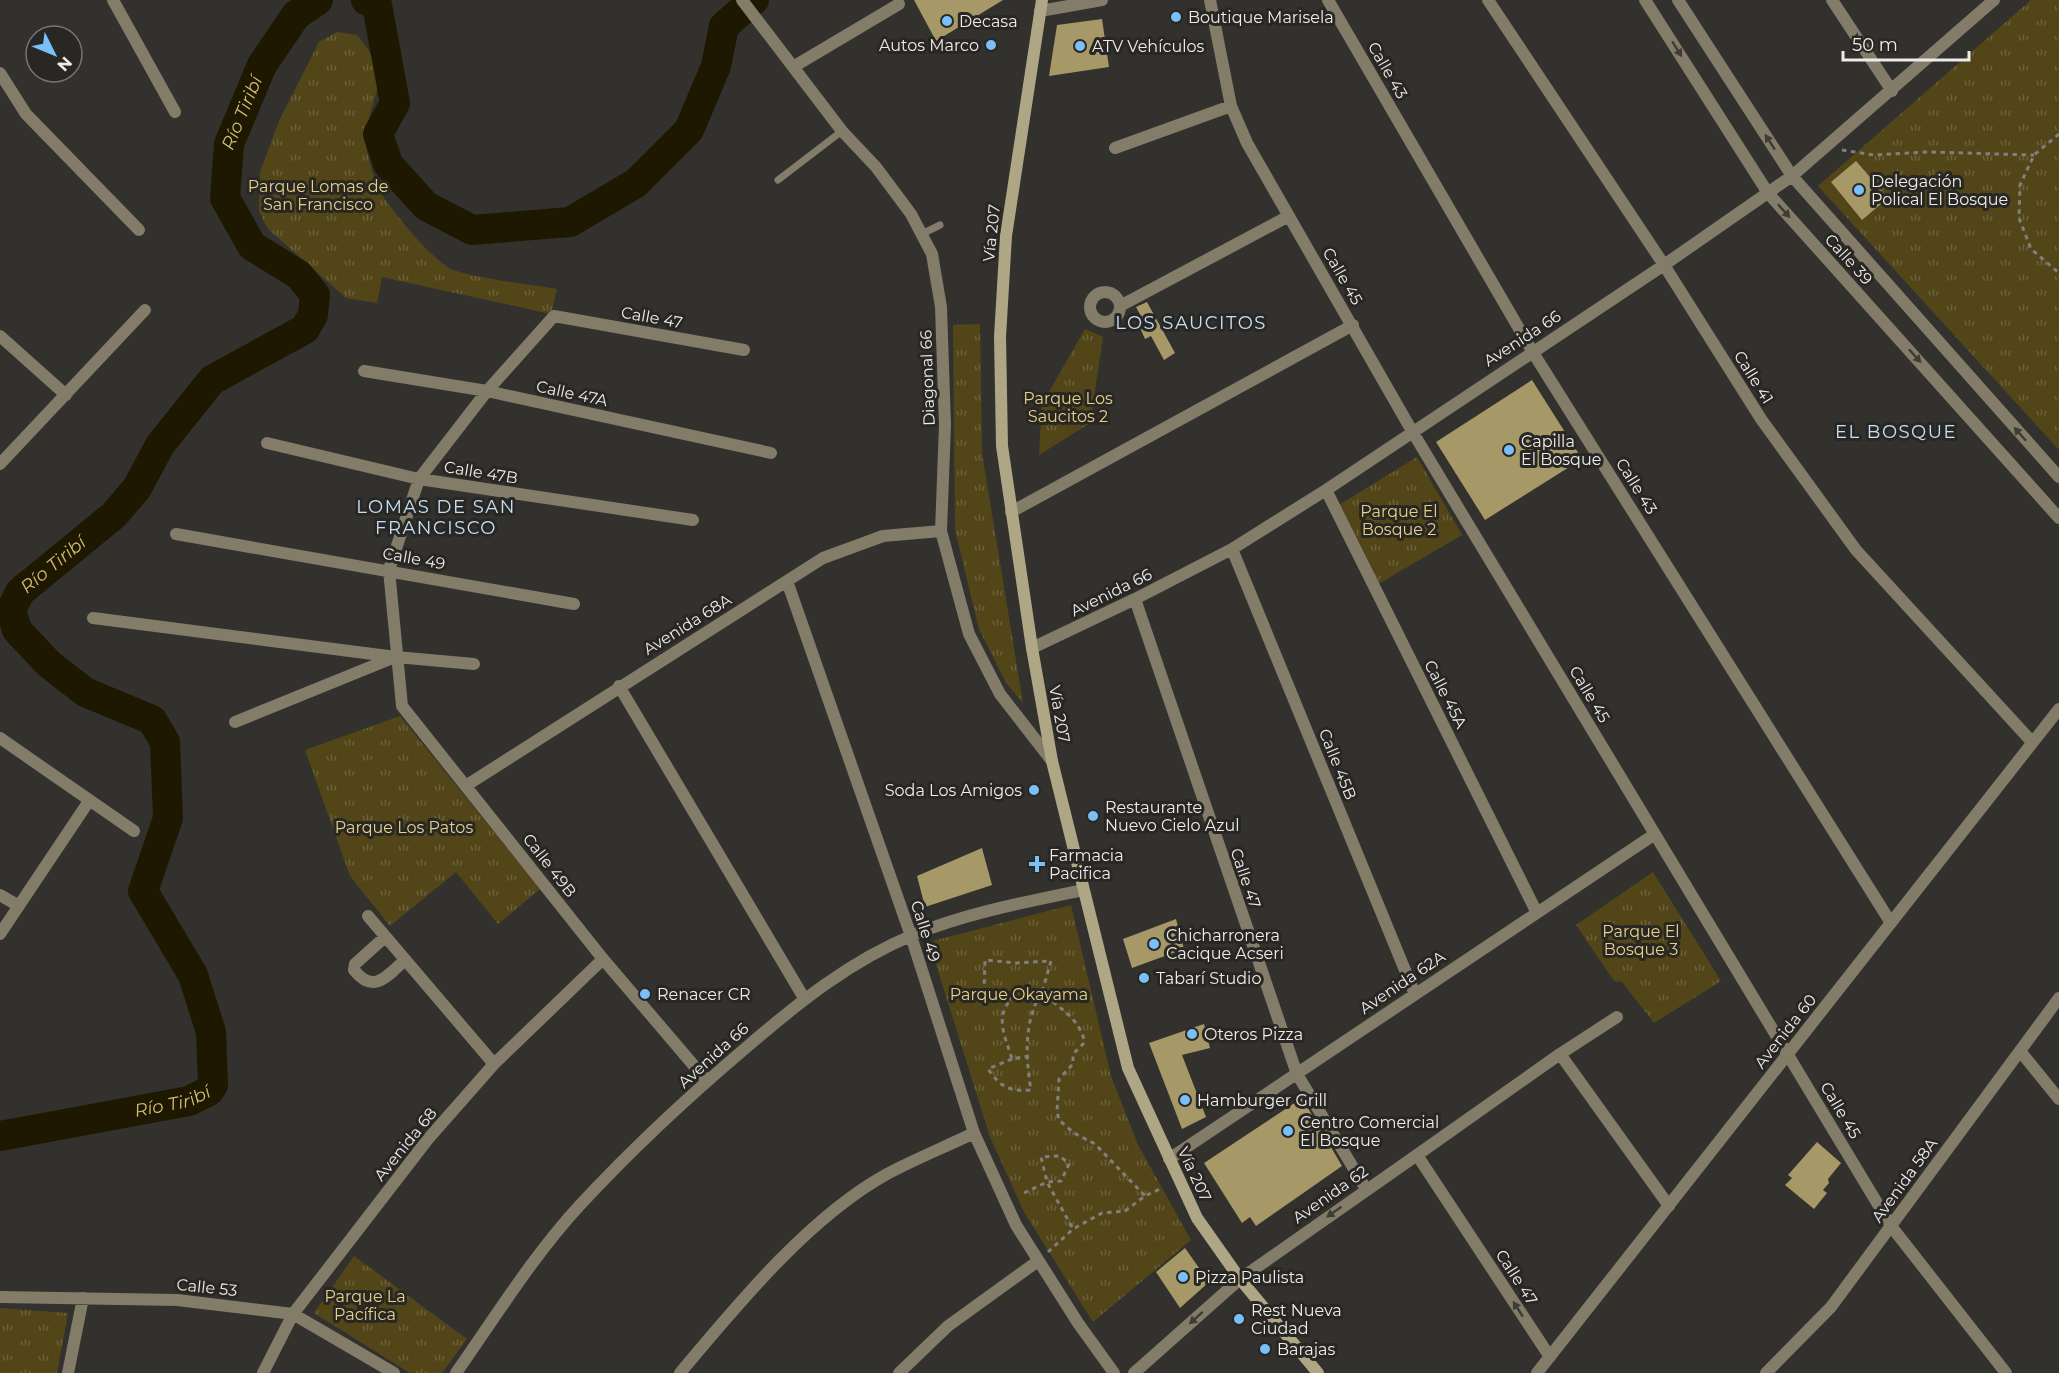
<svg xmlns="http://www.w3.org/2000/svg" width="2059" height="1373" viewBox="0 0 2059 1373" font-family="Montserrat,sans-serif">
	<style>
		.grass { fill: url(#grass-tufts) }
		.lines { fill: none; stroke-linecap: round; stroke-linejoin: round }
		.river { stroke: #1e1801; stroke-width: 30 }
		.building { fill: #a69867 }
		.path { stroke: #807f7b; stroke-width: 3; stroke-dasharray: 4.5 4.5; stroke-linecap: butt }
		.service { stroke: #827c68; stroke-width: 7 }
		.minor { stroke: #827c68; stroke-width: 12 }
		.tertiary { stroke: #827c68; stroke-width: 12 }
		.secondary { stroke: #afa686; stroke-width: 12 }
		.oneway { fill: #3e3c35 }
		.poi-dot { fill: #79bff8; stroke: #282724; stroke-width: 2 }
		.labels { text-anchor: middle; stroke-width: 6; stroke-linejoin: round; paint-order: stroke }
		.poi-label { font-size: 16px; fill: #edecea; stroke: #282724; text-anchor: start }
		.street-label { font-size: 16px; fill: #edecea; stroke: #282724 }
		.park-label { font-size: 16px; fill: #e7d186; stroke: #282724 }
		.water-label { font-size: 18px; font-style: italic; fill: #d2bd72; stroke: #282724 }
		.neighbourhood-label { font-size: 18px; letter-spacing: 1.5px; fill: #c6e0f5; stroke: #282724 }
	</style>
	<defs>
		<pattern id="grass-tufts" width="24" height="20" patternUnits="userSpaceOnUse" patternTransform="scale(1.5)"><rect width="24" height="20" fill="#524618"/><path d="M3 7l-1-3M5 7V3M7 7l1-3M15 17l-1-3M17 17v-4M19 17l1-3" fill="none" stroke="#6b613a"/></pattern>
	</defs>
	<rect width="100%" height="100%" fill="#32312d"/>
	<path class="grass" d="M2031,0h28v450l-241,-264z
		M337,32l20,3c40,47 11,58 9,106 -1,9 10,45 15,53 15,21 46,60 68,74 16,9 85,17 108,21l-6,25 -169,-37 -5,26 -31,-5 -78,-69 -9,-18 1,-39 19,-51 40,-79z
		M980,324l2,129 41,250 -17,-20 -27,-54 -24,-99 -2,-205z
		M1085,329l18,8 -13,86 -51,32 3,-51z
		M1417,457l45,78 -87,51 -41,-78z
		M400,716l140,173 -42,35 -42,-52 -66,54 -40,-50 -45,-126z
		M1653,872l68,109 -67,42 -32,-41 -8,-1 -38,-56z
		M1071,905l40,171 27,69 53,95 -98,82 -69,-110 -34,-75 -61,-195z
		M354,1256l113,83 -25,34h-32l-96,-60z
		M0,1308l68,5 -11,60h-57z"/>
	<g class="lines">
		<g class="river">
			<path d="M366,0l11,5 18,98 -17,31 10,30 38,42 46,24 98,-8 66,-39 53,-53 27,-64 8,-40 30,-26"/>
			<path id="s1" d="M0,1136l189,-35 20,-10 4,-6 -2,-53 -18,-57 -50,-84 25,-73 -3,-76 -13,-22 -67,-28 -36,-28 -32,-34 -6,-20 9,-18 94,-77 23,-27 23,-43 52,-65 93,-51 8,-14 2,-20 -16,-20 -47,-29 -27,-48 4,-54 33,-79 34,-50 22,-15"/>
		</g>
	</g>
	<path class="building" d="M914,0h89l-67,41z
		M1102,19l7,48 -60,9 8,-51z
		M1856,161l32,37 -26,22 -31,-38z
		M1147,302l28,51 -11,7 -13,-24 -6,3 -8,-18 5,-3 -6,-11z
		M1532,380l50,79 -97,61 -49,-78z
		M982,848l10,37 -67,22 -8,-31z
		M1176,919l8,30 -52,19 -9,-29z
		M1204,1024l6,24 -28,7 24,62 -24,12 -33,-86z
		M1302,1098l40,68 -86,60 -6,-9 -8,6 -38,-60z
		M1817,1142l24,21 -13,16 1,4 -6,7 4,3 -13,16 -29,-24 7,-7 -4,-3z
		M1185,1248l24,34 -29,26 -24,-36z"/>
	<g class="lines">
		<path class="path" d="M2059,134l-25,21 -14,30 -1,33 12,31 28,24
			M1842,150l32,5 54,-3 106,3
			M1029,1056l-17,3c-6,-21 -18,-40 -1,-60l-27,-7 1,-32 32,3 34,-2 -8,28c14,23 32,21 42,53l-12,12v10l-14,15 -2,32 2,9 15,13 21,11 50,52
			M1012,1059l-24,10c13,18 21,23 43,21 -6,-36 -7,-70 12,-101
			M1024,1193l23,-11 14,-1 8,-17 -9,-8 -19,1 6,25 26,47 29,-16 23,-2 20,-15 17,-8
			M1048,1252l24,-22"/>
		<path class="service" d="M778,180l64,-49
			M922,234l18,-9"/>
		<path class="minor" d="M113,0l62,112
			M742,0l100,131 34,36 35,47 21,40 9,53 4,118 -4,106 28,103 31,60 52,67
			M1210,0l21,106 16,37 165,288 479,795 115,147
			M1328,0l204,351 359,572
			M1488,0l176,265 97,154 95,131 176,192
			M1645,0l123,193 291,325
			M1678,0l114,176 267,301
			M1832,0l60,91
			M1040,11l62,-11
			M793,67l106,-63
			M0,73l26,41 113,116
			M1115,148l116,-42
			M1090 307a15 15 0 1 1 30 0a15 15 0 1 1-30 0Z
			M1120,306l169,-90
			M0,336l66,59
			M364,371l123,20 284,62
			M267,443l152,36 274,41
			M0,464l145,-154
			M1326,490l211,423
			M1011,512l342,-187
			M176,534l398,70
			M1232,549l182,443
			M787,581l124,355 63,197 42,92 62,98 36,50
			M1135,599l162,475 69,115
			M93,618l303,39 78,7
			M1032,648l103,-49 97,-50 94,-59 338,-225 128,-89 202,-176
			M619,686l185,312
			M235,722l160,-65
			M0,738l134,93
			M467,785l356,-227 60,-22 58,-5
			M0,895l19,11
			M368,916l126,148
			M0,934l89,-133
			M385,937l-30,27 -1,6c20,25 33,6 51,-10
			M2020,1051l39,48
			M1560,1054l109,152
			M707,1081l-104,-122 -201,-253 -13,-136 30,-91 68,-88 67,-75 190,34
			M1417,1155l143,-101 57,-37
			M1169,1159l486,-325
			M0,1297l177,3 116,14 101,59
			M68,1373l15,-75
			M263,1373l30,-59 135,-175 66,-75 109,-105
			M456,1373c40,-57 77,-117 124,-168 52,-56 110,-110 168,-159 50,-43 102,-85 165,-111 54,-22 112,-33 170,-45
			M680,1373c57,-68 129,-156 207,-199 28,-15 58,-27 87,-41
			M899,1373l49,-47 90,-65
			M1134,1373l106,-94
			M1766,1373l65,-66 228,-309"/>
		<path class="tertiary" d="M1240,1279l177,-124 133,202
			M1537,1373l522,-664"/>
		<path class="secondary" d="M1042,0l-36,236 -6,101 2,109 30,202 20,113 76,307 69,150 43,61 78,94"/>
	</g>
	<defs><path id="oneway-solid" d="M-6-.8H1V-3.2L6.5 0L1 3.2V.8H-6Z" transform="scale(1.5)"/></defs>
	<g class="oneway">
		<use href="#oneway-solid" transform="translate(1677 49) rotate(58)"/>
		<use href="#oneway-solid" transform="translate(1770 142) rotate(-123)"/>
		<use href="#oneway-solid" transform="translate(1784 211) rotate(48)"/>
		<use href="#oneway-solid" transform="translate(1915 356) rotate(48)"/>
		<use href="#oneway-solid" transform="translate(2020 434) rotate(-132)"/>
		<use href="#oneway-solid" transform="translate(1334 1212) rotate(145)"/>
		<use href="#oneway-solid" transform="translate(1518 1309) rotate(-123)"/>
		<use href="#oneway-solid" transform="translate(1196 1318) rotate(138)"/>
	</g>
	<g class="poi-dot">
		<circle cx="1176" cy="17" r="6"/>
		<circle cx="947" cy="21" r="6"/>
		<circle cx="991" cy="45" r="6"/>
		<circle cx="1080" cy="46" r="6"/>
		<circle cx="1859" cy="190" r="6"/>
		<circle cx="1509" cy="450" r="6"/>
		<circle cx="1034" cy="790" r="6"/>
		<circle cx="1093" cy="816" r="6"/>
		<path d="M1034 855h6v6h6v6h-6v6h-6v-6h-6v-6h6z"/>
		<circle cx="1154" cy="944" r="6"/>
		<circle cx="1144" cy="978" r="6"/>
		<circle cx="645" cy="994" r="6"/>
		<circle cx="1192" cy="1034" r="6"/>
		<circle cx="1185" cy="1100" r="6"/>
		<circle cx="1288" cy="1131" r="6"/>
		<circle cx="1183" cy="1277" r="6"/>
		<circle cx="1239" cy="1319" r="6"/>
		<circle cx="1265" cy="1349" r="6"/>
	</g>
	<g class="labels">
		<g class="poi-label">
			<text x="1188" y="23">Boutique Marisela</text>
			<text x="959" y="27">Decasa</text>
			<text x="979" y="51" text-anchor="end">Autos Marco</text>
			<text x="1092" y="52">ATV Vehículos</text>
			<text x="1871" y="187">Delegación<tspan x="1871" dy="18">Polical El Bosque</tspan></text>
			<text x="1521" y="447">Capilla<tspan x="1521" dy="18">El Bosque</tspan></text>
			<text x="1022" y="796" text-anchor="end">Soda Los Amigos</text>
			<text x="1105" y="813">Restaurante<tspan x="1105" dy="18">Nuevo Cielo Azul</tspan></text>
			<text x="1049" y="861">Farmacia<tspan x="1049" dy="18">Pacifica</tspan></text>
			<text x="1166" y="941">Chicharronera<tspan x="1166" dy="18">Cacique Acseri</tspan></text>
			<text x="1156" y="984">Tabarí Studio</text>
			<text x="657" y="1000">Renacer CR</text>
			<text x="1204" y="1040">Oteros Pizza</text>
			<text x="1197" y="1106">Hamburger Grill</text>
			<text x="1300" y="1128">Centro Comercial<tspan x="1300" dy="18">El Bosque</tspan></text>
			<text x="1195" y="1283">Pizza Paulista</text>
			<text x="1251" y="1316">Rest Nueva<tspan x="1251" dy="18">Ciudad</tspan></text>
			<text x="1277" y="1355">Barajas</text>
		</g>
		<g class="street-label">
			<text transform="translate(1388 70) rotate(60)" y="6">Calle 43</text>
			<text transform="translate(991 233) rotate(-84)" y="6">Vía 207</text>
			<text transform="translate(1849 259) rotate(48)" y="6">Calle 39</text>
			<text transform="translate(1343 276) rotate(60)" y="6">Calle 45</text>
			<text transform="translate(652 317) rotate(10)" y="6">Calle 47</text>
			<text transform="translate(1522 338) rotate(-33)" y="6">Avenida 66</text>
			<text transform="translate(1754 377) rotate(58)" y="6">Calle 41</text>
			<text transform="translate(927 378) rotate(-92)" y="6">Diagonal 66</text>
			<text transform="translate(572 393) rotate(12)" y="6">Calle 47A</text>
			<text transform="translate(481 472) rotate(9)" y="6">Calle 47B</text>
			<text transform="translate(1637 486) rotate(58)" y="6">Calle 43</text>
			<text transform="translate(414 558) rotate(10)" y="6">Calle 49</text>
			<text transform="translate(1111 592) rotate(-26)" y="6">Avenida 66</text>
			<text transform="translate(687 624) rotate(-32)" y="6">Avenida 68A</text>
			<text transform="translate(1446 694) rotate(63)" y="6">Calle 45A</text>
			<text transform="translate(1590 694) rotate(59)" y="6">Calle 45</text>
			<text transform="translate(1060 714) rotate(80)" y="6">Vía 207</text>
			<text transform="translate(1338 764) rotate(68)" y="6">Calle 45B</text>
			<text transform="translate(550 865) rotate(52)" y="6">Calle 49B</text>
			<text transform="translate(1246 878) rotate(71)" y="6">Calle 47</text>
			<text transform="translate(926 931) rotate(72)" y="6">Calle 49</text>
			<text transform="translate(1402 982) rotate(-34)" y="6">Avenida 62A</text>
			<text transform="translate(1785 1031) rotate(-52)" y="6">Avenida 60</text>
			<text transform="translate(713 1055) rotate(-42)" y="6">Avenida 66</text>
			<text transform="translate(1841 1110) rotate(59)" y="6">Calle 45</text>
			<text transform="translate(405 1144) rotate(-51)" y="6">Avenida 68</text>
			<text transform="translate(1195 1174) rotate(65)" y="6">Vía 207</text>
			<text transform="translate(1904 1180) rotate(-54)" y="6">Avenida 58A</text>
			<text transform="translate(1330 1194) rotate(-35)" y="6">Avenida 62</text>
			<text transform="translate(1517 1277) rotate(57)" y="6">Calle 47</text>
			<text transform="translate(207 1287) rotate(6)" y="6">Calle 53</text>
		</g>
		<g class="park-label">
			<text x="318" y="192">Parque Lomas de<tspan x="318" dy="18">San Francisco</tspan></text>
			<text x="1068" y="404">Parque Los<tspan x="1068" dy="18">Saucitos 2</tspan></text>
			<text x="1399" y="517">Parque El<tspan x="1399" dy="18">Bosque 2</tspan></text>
			<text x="404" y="833">Parque Los Patos</text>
			<text x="1641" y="937">Parque El<tspan x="1641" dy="18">Bosque 3</tspan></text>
			<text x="1019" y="1000">Parque Okayama</text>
			<text x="365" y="1302">Parque La<tspan x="365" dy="18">Pacífica</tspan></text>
		</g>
		<g class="water-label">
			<text dy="6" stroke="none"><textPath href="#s1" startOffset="1472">Río Tiribí</textPath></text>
			<text dy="6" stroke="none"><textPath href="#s1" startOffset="860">Río Tiribí</textPath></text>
			<text dy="6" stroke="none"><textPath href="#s1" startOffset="176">Río Tiribí</textPath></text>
		</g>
		<g class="neighbourhood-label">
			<text x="1191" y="329">LOS SAUCITOS</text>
			<text x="1896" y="438">EL BOSQUE</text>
			<text x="436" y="513">LOMAS DE SAN<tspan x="436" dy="21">FRANCISCO</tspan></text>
		</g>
	</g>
	<g transform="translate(54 54) rotate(133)"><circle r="28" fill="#282724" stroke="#777673" stroke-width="1.5"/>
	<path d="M0-4.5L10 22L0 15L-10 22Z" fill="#79bff8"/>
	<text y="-9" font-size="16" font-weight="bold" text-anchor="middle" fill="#edecea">N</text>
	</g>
	<path d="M1843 51v9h126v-9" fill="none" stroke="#edecea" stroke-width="3"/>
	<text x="1852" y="51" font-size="18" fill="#edecea" stroke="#282724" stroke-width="4.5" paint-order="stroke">50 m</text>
</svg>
